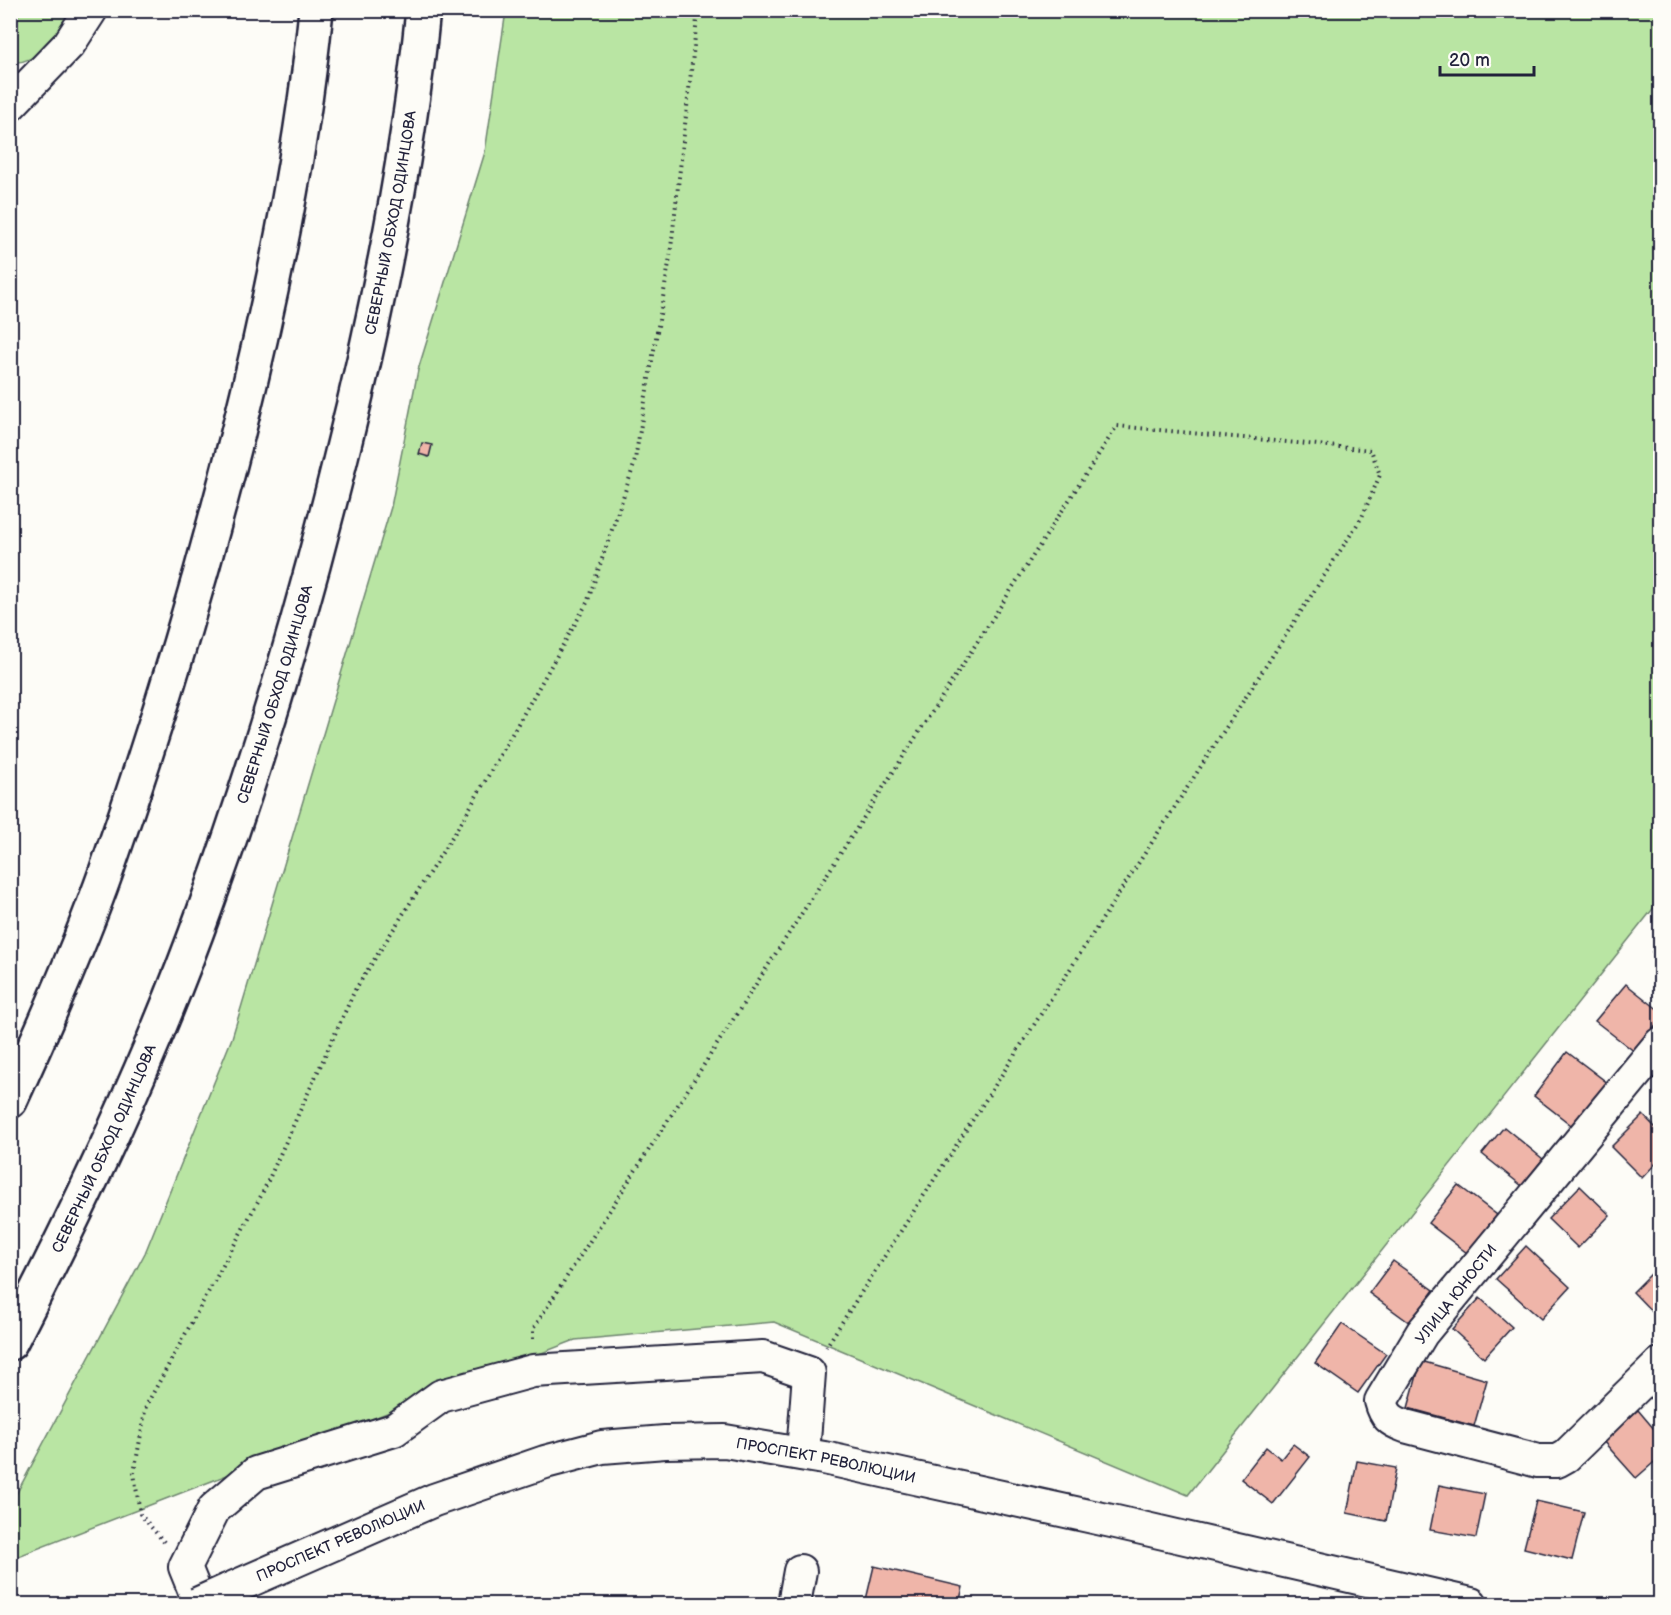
<svg xmlns="http://www.w3.org/2000/svg" width="1671" height="1615" viewBox="0 0 1671 1615" font-family="'Balsamiq Sans',sans-serif">
	<style>
		.green { fill: #b9e5a3; stroke: #6e846f; stroke-width: 1.5 }
		.building { fill: #efb5a9; stroke: #22223b; stroke-width: 1.5 }
		.lines { fill: none; stroke-linecap: round; stroke-linejoin: round }
		.minor-casing { stroke: #22223b; stroke-width: 36 }
		.highway-casing { stroke: #22223b; stroke-width: 38 }
		.path { stroke: #22223b; stroke-width: 4; stroke-dasharray: 1.5 4.5; stroke-linecap: butt }
		.minor { stroke: #fdfcf7; stroke-width: 32 }
		.highway { stroke: #fdfcf7; stroke-width: 33 }
		.minor-bridge-casing { stroke: #22223b; stroke-width: 36; stroke-linecap: butt }
		.minor-bridge { stroke: #fdfcf7; stroke-width: 32 }
		.labels { text-anchor: middle; stroke-width: 5; stroke-linejoin: round; paint-order: stroke }
		.street-label { font-size: 15px; fill: #22223b; stroke: #fdfcf7 }
	</style>
	<rect width="100%" height="100%" fill="#fdfcf7"/>
	<filter id="ink" filterUnits="userSpaceOnUse"><feTurbulence type="fractalNoise" baseFrequency=".0167" numOctaves="2"/><feDisplacementMap in="SourceGraphic" scale="12" xChannelSelector="R" yChannelSelector="G"/><feConvolveMatrix kernelMatrix="1 2 1 2 8 2 1 2 1" color-interpolation-filters="sRGB"/></filter>
	<g filter="url(#ink)">
		<path class="green" d="M22,11h53c-14,19 -36,55 -64,51v-40z
			M506,11h1154v889l-472,595 -414,-173 -199,18 -564,219v-55l134,-251 87,-215 159,-531 27,-137 67,-218z"/>
		<path class="building" d="M422,443l10,2 -3,12 -10,-3z
			M1660,941v18l-8,-7z
			M1626,984l34,27v8l-25,33 -40,-31z
			M1567,1052l42,32 -34,44 -41,-32z
			M1643,1115l17,17v27l-18,19 -31,-31z
			M1504,1127l39,32 -21,27 -40,-32z
			M1458,1185l39,30 -30,38 -39,-30z
			M1580,1186l30,29 -32,33 -30,-29z
			M1526,1246l44,41 -29,32 -45,-40z
			M1393,1261l41,29 -24,33 -41,-30z
			M1660,1265v55l-27,-28z
			M1480,1298l32,29 -28,31 -32,-29z
			M1342,1324l44,30 -28,39 -43,-30z
			M1421,1361l66,19 -13,46 -66,-18z
			M1638,1410l22,26v21l-24,21 -33,-37z
			M1293,1444l17,13 -37,47 -32,-25 25,-32 15,12z
			M1357,1461l39,7 -10,53 -39,-8z
			M1439,1485l46,9 -9,44 -46,-8z
			M1536,1501l48,11 -12,48 -48,-12z
			M874,1566l89,21 -4,17h-94z"/>
		<g class="lines">
			<g class="minor-casing">
				<g id="minor">
					<path d="M10,105l59,-61 22,-34"/>
					<path d="M1660,1044l-238,289 -41,68c4,15 9,20 24,25l133,35h19l9,-5 94,-92"/>
					<path id="s1" d="M228,1590l206,-90 111,-38 57,-15 63,-5 60,-1 99,17 292,64 355,82"/>
					<path d="M200,1604l-15,-37 29,-58 42,-36 138,-43 47,-34 92,-25 230,-14 46,16 -6,81"/>
					<path d="M794,1604l6,-33"/>
				</g>
			</g>
			<g class="highway-casing">
				<g id="highway">
					<path d="M10,1101c35,-76 69,-153 97,-232 50,-142 93,-286 130,-432 35,-140 65,-283 79,-427"/>
					<path id="s2" d="M10,1343c73,-142 142,-286 196,-437 53,-146 97,-295 134,-445 37,-148 68,-299 83,-451"/>
				</g>
			</g>
			<path class="path" d="M533,1339v-10l584,-903 254,24 9,25 -18,42 -536,830
				M164,1542l-24,-28 -6,-41 12,-67 116,-212 93,-204 109,-172 123,-215 47,-138 36,-208 28,-247"/>
			<use href="#minor" class="minor"/>
			<use href="#highway" class="highway"/>
			<g class="minor-bridge-casing">
				<path id="minor-bridge" d="M197,1604l31,-14"/>
			</g>
			<use href="#minor-bridge" class="minor-bridge"/>
		</g>
	</g>
	<g class="labels">
		<g class="street-label">
			<text dy="5" stroke="none"><textPath href="#s2" startOffset="1188">СЕВЕРНЫЙ ОБХОД ОДИНЦОВА</textPath></text>
			<text dy="5" stroke="none"><textPath href="#s2" startOffset="702">СЕВЕРНЫЙ ОБХОД ОДИНЦОВА</textPath></text>
			<text dy="5" stroke="none"><textPath href="#s2" startOffset="216">СЕВЕРНЫЙ ОБХОД ОДИНЦОВА</textPath></text>
			<text transform="translate(1456 1294) rotate(-52)" y="5">УЛИЦА ЮНОСТИ</text>
			<text dy="5" stroke="none"><textPath href="#s1" startOffset="627">ПРОСПЕКТ РЕВОЛЮЦИИ</textPath></text>
			<text dy="5" stroke="none"><textPath href="#s1" startOffset="123">ПРОСПЕКТ РЕВОЛЮЦИИ</textPath></text>
		</g>
	</g>
	<rect width="1671" height="1615" fill="none" stroke="#fdfcf7" stroke-width="36"/>
	<rect x="18" y="18" width="1635" height="1579" fill="none" stroke="#22223b" stroke-width="2" filter="url(#ink)"/>
	<path d="M1440 66v9h94v-9" fill="none" stroke="#22223b" stroke-width="3"/>
	<text x="1449" y="66" font-size="18" fill="#22223b" stroke="#fdfcf7" stroke-width="4.5" paint-order="stroke">20 m</text>
</svg>
